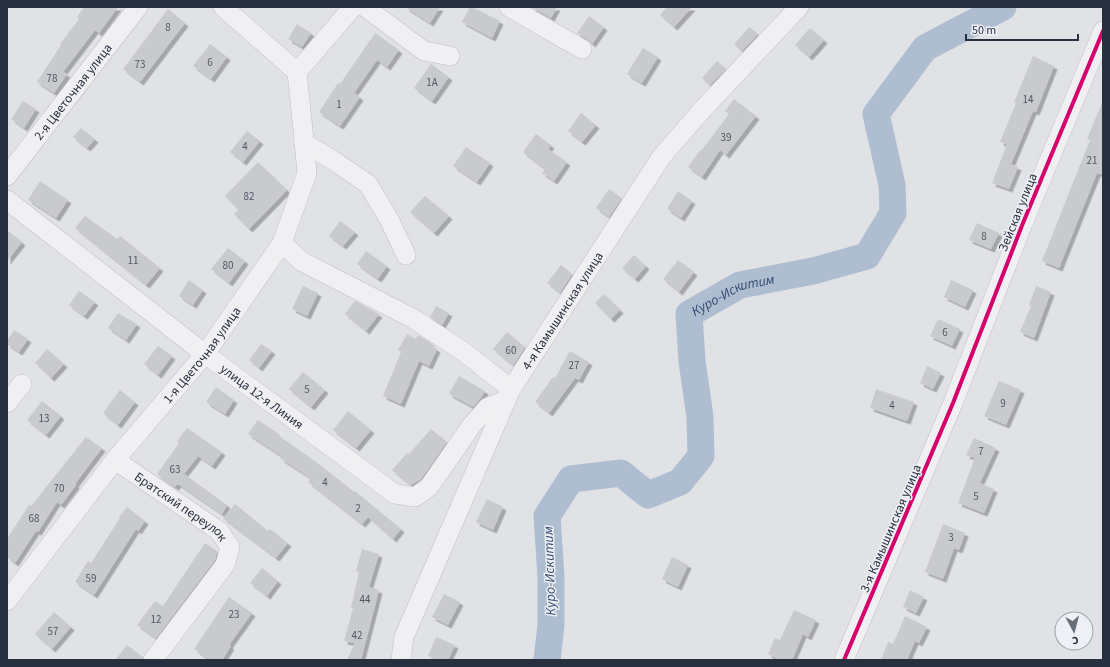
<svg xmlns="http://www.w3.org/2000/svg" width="1110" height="667" viewBox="0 0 1110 667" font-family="'Source Sans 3',sans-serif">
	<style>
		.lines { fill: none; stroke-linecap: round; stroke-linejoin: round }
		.river { stroke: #aebdd0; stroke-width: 27 }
		.building { fill: #c9cace; filter: url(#shadow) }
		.minor-casing { stroke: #bfc0c4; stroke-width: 20 }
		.minor { stroke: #f0f0f2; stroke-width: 19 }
		.cycleway-casing { stroke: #eef0f5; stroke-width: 6 }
		.cycleway { stroke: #d6006c; stroke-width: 4 }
		.labels { text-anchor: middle; stroke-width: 3; stroke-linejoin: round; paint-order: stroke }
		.number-label { font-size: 11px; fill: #515663 }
		.street-label { font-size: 13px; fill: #282f3e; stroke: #eef0f5 }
		.water-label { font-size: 14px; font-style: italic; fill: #324b71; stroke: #eef0f5 }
	</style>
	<defs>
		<filter id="shadow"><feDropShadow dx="3.5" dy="3.5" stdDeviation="0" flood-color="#0004"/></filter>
	</defs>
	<rect width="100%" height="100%" fill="#e0e2e6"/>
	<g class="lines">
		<path class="river" id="s1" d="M547,660l4,-35v-48l-4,-61 24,-37 50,-6 27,22 32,-13 21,-26 -1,-39 -8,-56 -3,-47 51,-29 73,-14 54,-15 26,-43 -1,-28 -16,-71 49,-66 78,-41"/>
	</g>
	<path class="building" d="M84,7h34l-19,26 -4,-3 -32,42 4,2 -13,19 -17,-11 24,-37 -1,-1 19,-25 -2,-2z
		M405,7h35l-10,16z
		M470,7h2l28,14 -8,17 -30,-16z
		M531,7h26l-6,11z
		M667,7h25l-18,20 -14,-12z
		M168,9l17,14 -45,59 -17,-13z
		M589,16l15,11 -12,17 -5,-5 -10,-6z
		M297,24l14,9 -9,14 -14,-8z
		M749,27l9,7 -16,17 -8,-7z
		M810,28l14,12 -15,17 -14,-12z
		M375,33l24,17 -12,17 -10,-7 -23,33 6,4 -20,29 -21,-14 19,-29 2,1z
		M210,44l17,13 -16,22 -18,-13z
		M643,48l15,9 -16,26 -15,-9z
		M1033,56l21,10 -18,46 -3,-1 -22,53 7,3 -9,22 -17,-6 15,-39 -7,-2 16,-39 -2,-1z
		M717,61l9,8 -16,16 -8,-7z
		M431,64l18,13 -17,24 -18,-13z
		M734,99l22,17 -30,39 -6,-5 -18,27 -14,-10 12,-17 1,1 28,-37 -4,-3z
		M1103,100v75l-6,-2 -38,95 -17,-7 38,-96 10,-25 -3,-1z
		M23,101l13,8 -12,19 -13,-9z
		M581,113l15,12 -14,17 -14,-11z
		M81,128l14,11 -8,9 -14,-11z
		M247,131l13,10 -17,21 -13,-10z
		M536,134l15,11 -3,4 19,13 -13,19 -12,-8 3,-4 -22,-17z
		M466,147l24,16 -13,19 -24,-16z
		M258,162l29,28 -38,39 -15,-15 5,-4 -14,-14z
		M40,181l28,19 -12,18 -28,-18z
		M609,189l13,9 -13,19 -13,-9z
		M678,191l14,10 -11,17 -14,-9z
		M425,196l24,20 -15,17 -24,-21z
		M85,216l32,23 3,-3 40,32 -14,17 -71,-57z
		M340,221l15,11 -12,14 -14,-10z
		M977,223l22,10 -8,16 -22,-9z
		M7,230l15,12 -15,19z
		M228,248l17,13 -16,22 -18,-14z
		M366,251l21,15 -9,13 -21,-15z
		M634,255l12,11 -11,13 -13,-11z
		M678,260l16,12 -15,20 -16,-13z
		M561,265l11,9 -12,19 -13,-10z
		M189,280l14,10 -10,15 -14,-9z
		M951,280l22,10 -8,17 -21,-10z
		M303,286l15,7 -11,23 -15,-7z
		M1036,286l15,6 -17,46 -14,-6 11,-26 -2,-1z
		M79,291l16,11 -11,14 -15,-11z
		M604,294l16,16 -9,9 -16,-16z
		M355,301l24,13 -13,17 -21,-17z
		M436,306l13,7 -7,12 -12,-8z
		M118,313l19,11 -11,16 -18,-12z
		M938,319l22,10 -8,17 -22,-10z
		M14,330l14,9 -9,13 -12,-8v-3z
		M507,332l18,15 -12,19 -20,-17z
		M407,334l9,5 2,-4 13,8 -1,2 7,4 -8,17 -10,-5 -18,43 -18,-8 18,-44 -3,-2z
		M261,344l11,7 -13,17 -10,-8z
		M158,346l14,10 -14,19 -14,-11z
		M47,349l17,15 -13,14 -16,-15z
		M570,351l19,11 -10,18 -4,-2 -26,35 -14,-11 18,-25 2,1z
		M927,366l14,7 -8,16 -13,-6z
		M303,372l22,18 -14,17 -22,-18z
		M459,376l26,15 -5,8 -7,8 -24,-13z
		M999,381l22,9 -15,35 -22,-9z
		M216,387l18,13 -9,14 -19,-12z
		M876,389l38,13 -7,19 -37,-13z
		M120,390l15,12 -17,23 -15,-12z
		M42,401l19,15 -15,19 -19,-15z
		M348,411l23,19 -15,18 -23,-18z
		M258,420l18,12 -1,1 44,31 35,28 1,-1 46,38 -8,10 -25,-22 -6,7 -54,-42 3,-4 -30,-19 2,-2 -35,-23z
		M187,428l35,24 -10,14 -14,-10 -14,18 43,31 -5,9 -44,-30 -3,3 -18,-13 22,-31 -2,-2z
		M431,429l16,13 -26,37 -10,6 -19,-15 15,-17 2,1z
		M86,437l16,11 -27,36 1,1 -15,20 -4,-3 -19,30 -2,-1 -21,32 -8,-6v-18l22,-34 2,1z
		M974,438l22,10 -16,35 14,6 -10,24 -26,-10 17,-45 -9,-3z
		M487,499l16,8 -10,23 -17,-8z
		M235,504l33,27 2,-2 18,14 -12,15 -53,-40z
		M127,507l18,14 -7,10 -2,-2 -42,66 -19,-13 13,-21 3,2 29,-45 -1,-1z
		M943,524l22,9 -6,17 -5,-2 -11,31 -18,-7z
		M205,543l12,8 -2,9 -59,78 -19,-13 18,-24 8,5z
		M362,549l17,5 -10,33 10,3 -18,70h-14l8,-17 -11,-2 9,-33h-2l8,-36 -3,-1z
		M672,557l16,8 -10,22 -16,-8z
		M262,568l16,13 -11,15 -17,-13z
		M910,590l14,7 -8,16 -13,-6z
		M444,594l16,8 -12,23 -16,-8z
		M229,597l23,16 -23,32 2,1 -9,14h-12l-16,-11z
		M794,610l22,10 -8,17 -5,-3 -11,26h-12l-12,-6 7,-16 5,2z
		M54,612l17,15 -19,22 -17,-15z
		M905,616l22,11 -8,16 -4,-2 -8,19h-26l7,-18 5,2z
		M436,637l19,8 -7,15h-11l-9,-4z
		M127,645l16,12 -1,3h-27z"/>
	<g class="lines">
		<g class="minor-casing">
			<g id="minor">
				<path d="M223,7l74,65"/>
				<path d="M365,7l59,44 26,5"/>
				<path d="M509,7l73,42"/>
				<path d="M297,72l56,-65"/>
				<path d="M304,143l27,16 37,25 22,37 16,34"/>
				<path id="s2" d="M7,176l131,-169"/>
				<path id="s3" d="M7,200l198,154 190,140 20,3 14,-10 43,-62 16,-18 18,-7"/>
				<path d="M282,243l19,18 111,57 52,34 47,37"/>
				<path d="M7,403l15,-19"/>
				<path id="s4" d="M115,460l104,71 11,16 -5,18 -72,95"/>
				<path id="s5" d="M7,601l108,-141 90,-106 77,-111 25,-70 -4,-43 -6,-58"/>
				<path id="s6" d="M401,660l3,-23 107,-248 151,-233 41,-47 96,-102"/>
				<path d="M844,660l109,-257 70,-180 80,-192"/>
			</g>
		</g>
		<use href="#minor" class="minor"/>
		<g class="cycleway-casing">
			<path id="cycleway" d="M844,660l109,-257 70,-180 80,-192"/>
		</g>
		<use href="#cycleway" class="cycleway"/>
	</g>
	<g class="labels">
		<g class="number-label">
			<text x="168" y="31">8</text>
			<text x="210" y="66">6</text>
			<text x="140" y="68">73</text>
			<text x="52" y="82">78</text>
			<text x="432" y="86">1А</text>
			<text x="1028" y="103">14</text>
			<text x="339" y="108">1</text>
			<text x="726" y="141">39</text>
			<text x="245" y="150">4</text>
			<text x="1092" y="164">21</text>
			<text x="249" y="200">82</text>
			<text x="984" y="240">8</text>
			<text x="133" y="264">11</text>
			<text x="228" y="269">80</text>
			<text x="945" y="336">6</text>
			<text x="511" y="354">60</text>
			<text x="574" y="369">27</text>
			<text x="307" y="393">5</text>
			<text x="1003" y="407">9</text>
			<text x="892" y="409">4</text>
			<text x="44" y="422">13</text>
			<text x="981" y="455">7</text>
			<text x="175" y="473">63</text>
			<text x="325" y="486">4</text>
			<text x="59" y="492">70</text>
			<text x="976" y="500">5</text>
			<text x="358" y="512">2</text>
			<text x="34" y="522">68</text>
			<text x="951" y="541">3</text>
			<text x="91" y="582">59</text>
			<text x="365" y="603">44</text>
			<text x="234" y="618">23</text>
			<text x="156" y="623">12</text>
			<text x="53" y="635">57</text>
			<text x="357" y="639">42</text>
		</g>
		<g class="street-label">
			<text dy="5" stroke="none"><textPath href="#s2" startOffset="107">2-я Цветочная улица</textPath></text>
			<text transform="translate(1017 212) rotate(-68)" y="5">Зейская улица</text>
			<text dy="5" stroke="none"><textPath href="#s6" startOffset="387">4-я Камышинская улица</textPath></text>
			<text dy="5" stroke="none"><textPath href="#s5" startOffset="314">1-я Цветочная улица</textPath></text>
			<text dy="5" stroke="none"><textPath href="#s3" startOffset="322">улица 12-я Линия</textPath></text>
			<text dy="5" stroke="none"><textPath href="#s4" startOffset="81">Братский переулок</textPath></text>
			<text transform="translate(890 528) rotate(-67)" y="5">3-я Камышинская улица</text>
		</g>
		<g class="water-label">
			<text dy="5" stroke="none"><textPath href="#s1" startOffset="533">Куро-Искитим</textPath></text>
			<text transform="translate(549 571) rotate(-92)" y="5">Куро-Искитим</text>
		</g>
	</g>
	<rect width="1110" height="667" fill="none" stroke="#282f3e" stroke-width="16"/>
	<g transform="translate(1074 631) rotate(173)"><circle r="19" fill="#eef0f5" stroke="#9fa3ac"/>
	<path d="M0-3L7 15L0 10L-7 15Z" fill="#686e79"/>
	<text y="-6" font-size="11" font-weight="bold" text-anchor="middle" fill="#282f3e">С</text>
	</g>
	<path d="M966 34v6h112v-6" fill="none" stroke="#282f3e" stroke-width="2"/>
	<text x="972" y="34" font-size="12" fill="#282f3e" stroke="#eef0f5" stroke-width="3" paint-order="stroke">50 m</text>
</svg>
